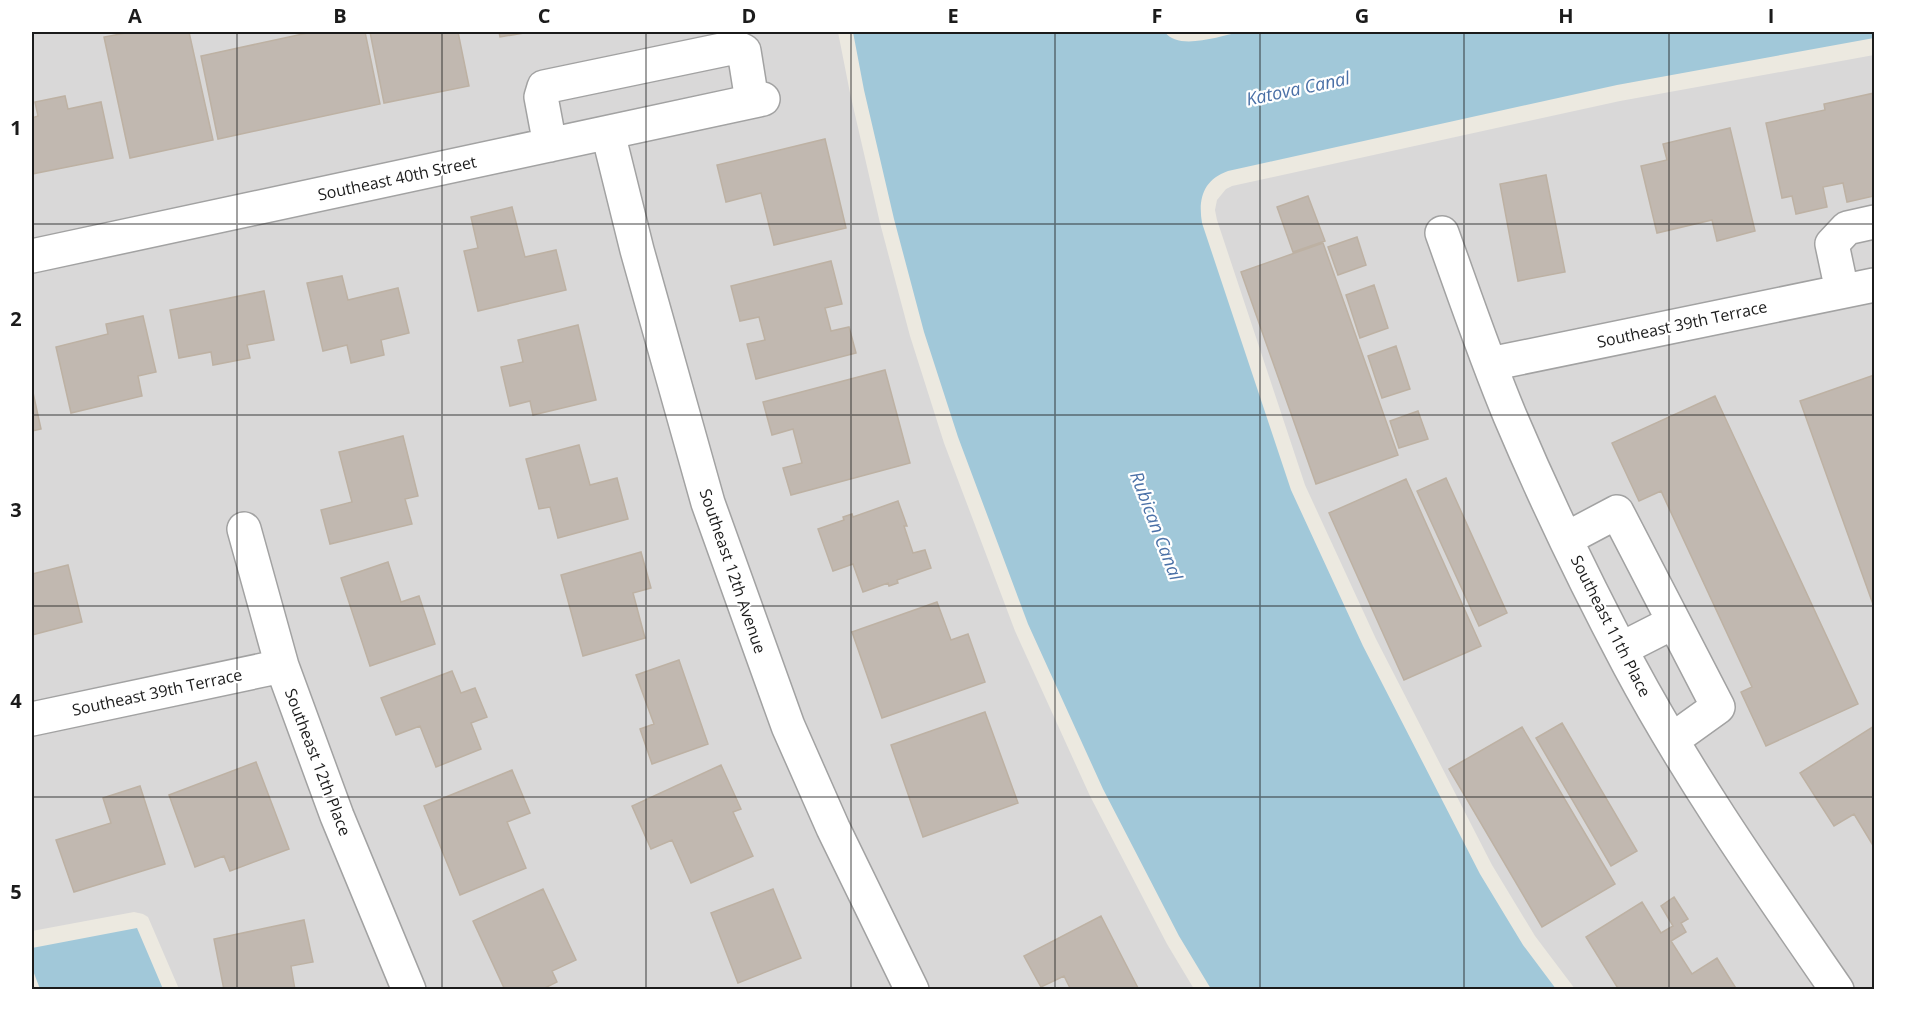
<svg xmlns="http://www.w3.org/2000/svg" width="1906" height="1021" viewBox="0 0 1906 1021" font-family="'Open Sans',sans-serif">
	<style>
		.residential { fill: #d9d8d8 }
		.water { fill: #a1c8d9 }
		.building { fill: #c1b8b0; stroke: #bdb1a3; stroke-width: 1.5 }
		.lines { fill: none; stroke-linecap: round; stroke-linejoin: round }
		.minor-casing { stroke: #a2a2a2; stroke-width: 36 }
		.minor { stroke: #fff; stroke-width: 33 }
		.grid { fill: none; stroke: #1b1b1b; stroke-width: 1.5; stroke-opacity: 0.55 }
		.labels { text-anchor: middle; stroke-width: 4.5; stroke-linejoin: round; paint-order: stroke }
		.street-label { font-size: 16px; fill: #1b1b1b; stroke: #fff }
		.water-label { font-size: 18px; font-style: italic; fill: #4b71a7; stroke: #fff }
		.neatline { fill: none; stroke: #1b1b1b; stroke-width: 2 }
		.grid-label { font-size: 20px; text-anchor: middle; font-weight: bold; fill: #1b1b1b }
	</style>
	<rect width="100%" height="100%" fill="#ece9e0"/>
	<path class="residential" d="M32,32h806l12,61 30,130 30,113 34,107 71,188 75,165 77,148 27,45h-1015l-31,-72 -5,-3 -9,-2 -102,19z
		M1874,55v934h-299l-40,-53 -43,-71 -116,-226 -71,-154 -88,-265 -2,-10 2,-10 9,-11 6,-3 388,-85z"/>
	<path class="water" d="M853,32h312c13,19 55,4 75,0h634v6l-257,47 -389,86c-25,9 -30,28 -26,52l89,267 72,156 117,228 43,71 33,44h-345l-32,-53 -76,-147 -75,-165 -70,-187 -34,-105 -30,-113 -30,-129z
		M137,928l26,61h-123l-8,-21v-20z"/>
	<path class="building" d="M131,32h58l24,108 -83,18 -26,-121z
		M312,32h53l15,72 -162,35 -17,-83z
		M370,32h88l11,54 -85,17z
		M499,32h31l-30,5z
		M1874,93v103l-27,6 -4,-19 -20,4 4,20 -31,7 -4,-18 -10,2 -16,-75 59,-13 -1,-6z
		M65,96l3,13 33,-7 12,56 -81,16v-56l6,-2 -3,-14z
		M1730,128l25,103 -38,10 -5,-21 -55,13 -16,-67 26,-6 -4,-16z
		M825,139l21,89 -72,17 -13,-52 -35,9 -9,-37z
		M1546,175l19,97 -47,9 -18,-97z
		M1308,196l17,45 -32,11 -16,-45z
		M512,207l13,50 31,-7 10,40 -88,21 -14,-60 14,-3 -7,-31z
		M1357,237l9,28 -28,10 -10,-28z
		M1323,243l75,212 -82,29 -75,-212z
		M831,261l11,43 -17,4 6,23 18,-4 7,26 -100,26 -9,-35 18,-4 -6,-23 -19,4 -9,-35z
		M342,276l6,24 50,-12 11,45 -28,7 3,15 -33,8 -4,-18 -24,6 -16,-68z
		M1374,285l14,43 -28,10 -14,-43z
		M264,291l10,49 -27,5 3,13 -37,7 -2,-13 -32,6 -9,-48z
		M143,316l13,56 -18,4 4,20 -71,17 -15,-66 52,-13 -2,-10z
		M578,325l18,75 -63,15 -3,-14 -20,5 -9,-39 22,-5 -5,-22z
		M1396,346l14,43 -28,9 -14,-42z
		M885,370l25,93 -119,32 -8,-27 19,-5 -9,-34 -21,6 -9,-33z
		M1874,375v232l-74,-206z
		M32,388l9,41 -9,2z
		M1715,396l143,308 -92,42 -25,-54 11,-5 -91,-196 -22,10 -27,-58z
		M1418,411l10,28 -29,9 -9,-27z
		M403,436l15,60 -13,3 7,25 -82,20 -9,-34 31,-8 -13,-50z
		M579,445l11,40 27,-7 11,41 -70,19 -8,-31 -11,2 -13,-50z
		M1446,478l61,135 -28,13 -62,-135z
		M1406,479l75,167 -77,34 -75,-167z
		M898,501l9,25h-3l9,27 12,-3 6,18 -34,12 1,3 -9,3 -1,-3 -25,9 -10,-28 -20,7 -15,-42 26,-9 -1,-3 9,-3 1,3z
		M641,552l10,36 -18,5 12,45 -62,18 -22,-81z
		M388,562l13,40 18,-6 16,48 -65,22 -29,-88z
		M68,565l14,57 -50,13v-61z
		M937,602l14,38 17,-6 17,48 -103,36 -30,-86z
		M679,660l29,84 -56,20 -12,-35 14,-5 -18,-49z
		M452,671l9,22 14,-5 12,29 -16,6 10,26 -45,18 -16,-41 -24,9 -15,-37z
		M985,712l33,91 -95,34 -32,-92z
		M1562,723l75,128 -26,15 -75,-128z
		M1874,726v121l-20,-33 -20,12 -34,-53z
		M1522,727l93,157 -73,43 -93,-158z
		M256,762l33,87 -59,22 -6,-15 -29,11 -26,-72z
		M721,765l20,44 -8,3 20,44 -62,27 -19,-43 -21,9 -19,-43z
		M512,770l18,43 -23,9 19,46 -66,27 -36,-89z
		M140,786l25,78 -91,28 -18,-52 55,-17 -8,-25z
		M543,889l33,71 -24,11 5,11 -16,8h-36l-32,-69z
		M773,889l28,69 -63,25 -27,-70z
		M1674,897l14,22 -7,4 5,9 -15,9 21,33 25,-16 20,32h-118l-33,-53 56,-35 19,31 12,-7 -12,-20z
		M1101,916l38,74h-68l-7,-14 -23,11 -17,-31z
		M304,920l9,42 -22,4 4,24h-71l-10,-51z"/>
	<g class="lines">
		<g class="minor-casing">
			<path id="minor" d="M608,133l29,117 71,253 80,223 45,102 79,162
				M550,145l-9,-48 3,-10 192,-40 8,4 8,50
				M1442,233c22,61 43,123 68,183 36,85 76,168 119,249 61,114 135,219 208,325
				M32,256l731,-157
				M1842,291l-10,-47 15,-16 27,-6
				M1490,364l384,-79
				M244,529l38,137 55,150 72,174
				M1566,539l51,-27 101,195 -46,33
				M1621,649l53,-27
				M32,719l250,-53"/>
		</g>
		<use href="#minor" class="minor"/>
	</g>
	<path class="grid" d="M237,32v958M442,32v958M646,32v958M851,32v958M1055,32v958M1260,32v958M1464,32v958M1669,32v958M32,224h1842M32,415h1842M32,606h1842M32,797h1842"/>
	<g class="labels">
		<g class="street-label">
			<text transform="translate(397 178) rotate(-12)" y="6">Southeast 40th Street</text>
			<text transform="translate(1682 324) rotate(-12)" y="6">Southeast 39th Terrace</text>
			<text transform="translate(733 571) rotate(71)" y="6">Southeast 12th Avenue</text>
			<text transform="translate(1611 626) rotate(63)" y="6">Southeast 11th Place</text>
			<text transform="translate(157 692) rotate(-12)" y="6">Southeast 39th Terrace</text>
			<text transform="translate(318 762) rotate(69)" y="6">Southeast 12th Place</text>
		</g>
		<g class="water-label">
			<text transform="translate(1298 89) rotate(-12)" y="6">Katova Canal</text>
			<text transform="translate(1156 526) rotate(69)" y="6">Rubican Canal</text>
		</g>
	</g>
	<rect width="1906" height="1021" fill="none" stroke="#ffffff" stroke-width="66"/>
	<rect x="33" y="33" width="1840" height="955" class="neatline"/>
	<g class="grid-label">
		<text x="135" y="23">A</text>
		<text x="340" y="23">B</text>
		<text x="544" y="23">C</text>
		<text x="749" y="23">D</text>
		<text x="953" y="23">E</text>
		<text x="1157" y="23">F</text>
		<text x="1362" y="23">G</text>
		<text x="1566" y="23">H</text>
		<text x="1771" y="23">I</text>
		<text x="16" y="135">1</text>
		<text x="16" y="326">2</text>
		<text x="16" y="517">3</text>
		<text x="16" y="708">4</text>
		<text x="16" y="899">5</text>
	</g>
</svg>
